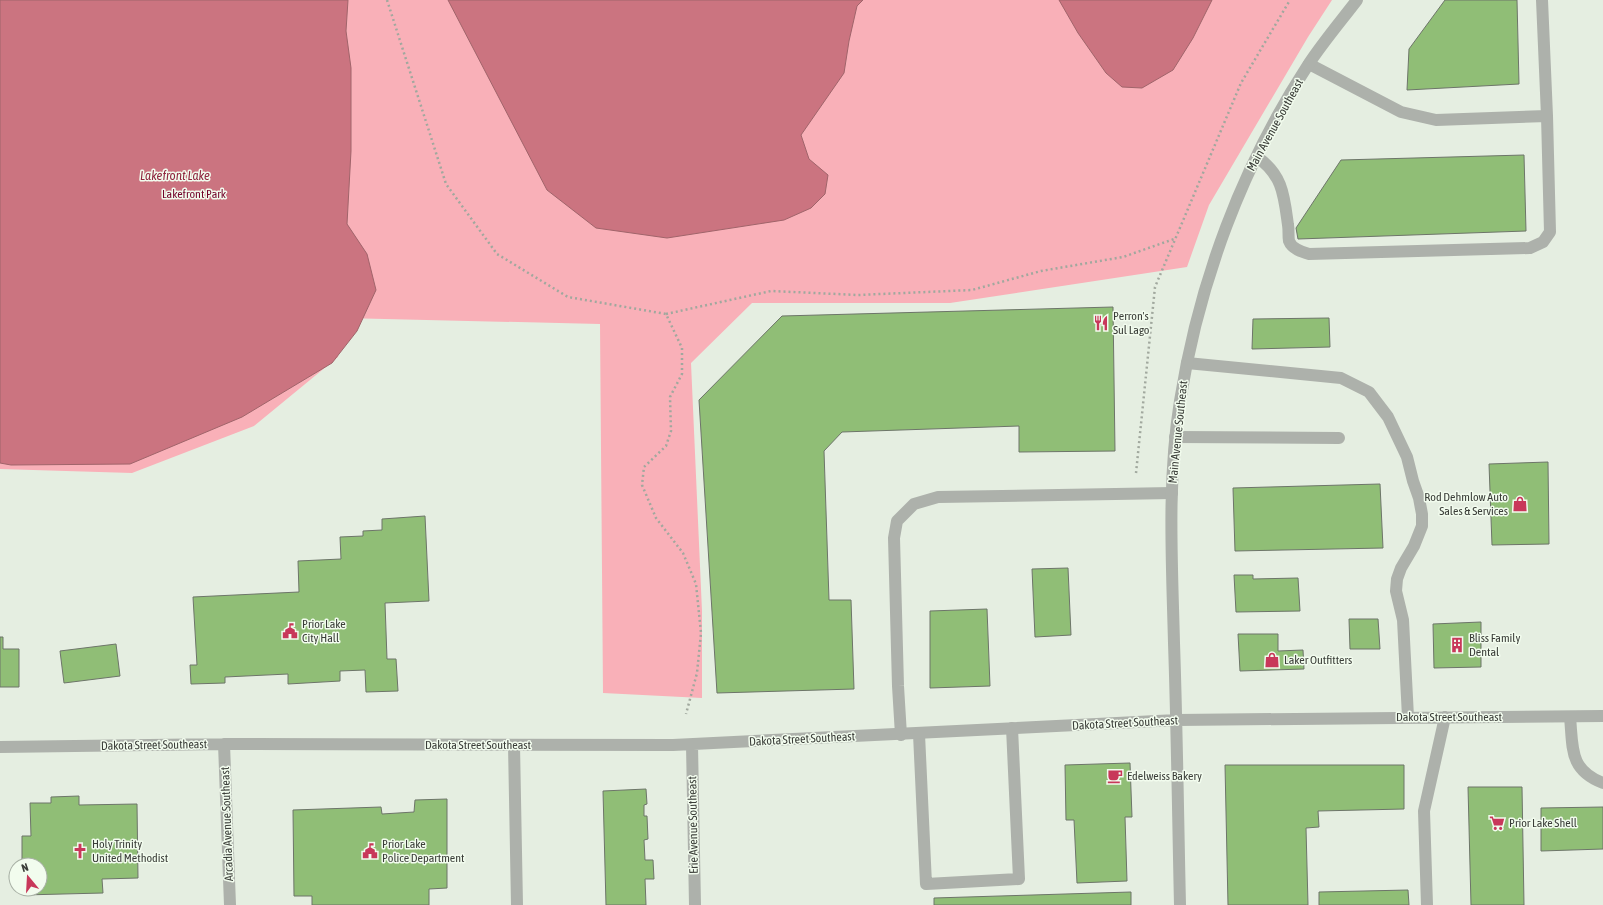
<svg xmlns="http://www.w3.org/2000/svg" width="1603" height="905" viewBox="0 0 1603 905" font-family="'Asap Condensed',sans-serif">
	<style>
		.green { fill: #f9b0b8 }
		.water { fill: #cb7480; stroke: #a0646a }
		.building { fill: #90be76; stroke: #6d7569 }
		.lines { fill: none; stroke-linecap: round; stroke-linejoin: round }
		.path { stroke: #a1a89e; stroke-width: 2.5; stroke-dasharray: 2 3; stroke-linecap: butt }
		.lane { stroke: #adb1ab; stroke-width: 12 }
		.street { stroke: #adb1ab; stroke-width: 12 }
		.labels { text-anchor: middle; stroke-width: 3; stroke-linejoin: round; paint-order: stroke }
		.street-label { font-size: 12px; fill: #3a3d38; stroke: #f2fcee }
		.park-label { font-size: 12px; fill: #730229; stroke: #f2fcee }
		.poi-label { font-size: 12px; fill: #3a3d38; stroke: #f2fcee; text-anchor: start }
		.water-label { font-size: 13px; font-style: italic; fill: #8f263f; stroke: #f2fcee }
	</style>
	<rect width="100%" height="100%" fill="#e5eee1"/>
	<path class="green" d="M0,0h1332l-24,37 -99,168 -22,62 -237,36h-198l-61,60 11,248v87l-99,-5 -3,-369 -257,-6 -5,39 -84,69 -122,47 -132,-4z"/>
	<path class="water" d="M0,0h348l-2,31 5,37v83l-4,73 20,30 9,36 -19,41 -25,32 -90,54 -112,47 -119,1 -11,-2z
		M448,0h415l-6,6 -8,35 -5,32 -43,62 8,24 19,16 -3,19 -14,14 -27,12 -117,18 -71,-10 -49,-38z
		M1059,0h153l-19,38 -20,32 -31,18 -20,-1 -16,-14 -28,-40z"/>
	<path class="building" d="M1445,0h72l2,84 -112,6 2,-41z
		M1524,155l2,76 -228,8 -2,-11 45,-68z
		M1113,307l2,144 -96,1v-26l-177,6 -18,19 5,149h22l3,89 -137,4 -18,-293 83,-84z
		M1329,318l1,29 -78,2 1,-30z
		M1548,462l1,82 -57,1 -3,-81z
		M1380,484l3,64 -148,3 -2,-63z
		M425,516l4,85 -44,2 2,56h9l2,32 -32,1 -1,-22 -25,1v10l-52,3v-10l-63,3v6l-34,1 -1,-19h7l-4,-68 106,-5 -1,-31 43,-2 -1,-22 23,-1v-5l19,-1v-11z
		M1068,568l3,67 -36,2 -3,-68z
		M1234,575h19v4l45,-1 2,33 -64,1z
		M987,609l3,77 -60,2v-77z
		M1349,619h29l2,30h-30z
		M1481,622v45l-47,1 -1,-44z
		M1238,634h40v17l25,-1 1,19 -64,2z
		M0,637h3v12h16v38h-19z
		M116,644l4,32 -56,7 -4,-32z
		M1130,763l2,54h-7l2,64 -50,2 -3,-63h-8l-1,-55z
		M1225,765h179v44l-86,2 1,16 -13,1 2,77h-80z
		M1468,787h54l2,118h-53z
		M646,789l1,15 -3,1v11h3l1,23 -4,1 1,20h8l1,19h-9l1,26h-40l-3,-114z
		M79,796v9l58,-1 1,74 -36,1 1,14 -80,2v-6h17v-24h-18v-29h9l-1,-33h21v-6z
		M447,799v89l-18,1v16h-117v-9h-18l-1,-86 88,-3 1,7 32,-2 1,-12z
		M1603,807v42l-62,2v-43z
		M1408,890l1,15h-90v-13z
		M1131,892v13h-197v-7z"/>
	<g class="lines">
		<path class="path" d="M387,0l59,184 51,70 71,43 98,17 16,34v26l-12,23 1,34 -5,15 -22,21 -2,18 14,33 27,35 13,31 5,49 -4,40 -11,41
			M666,314l105,-23 87,4 114,-5 69,-19 82,-14 51,-18
			M1136,473l19,-186 86,-204 49,-83"/>
		<path class="lane" d="M1542,0l5,116
			M1257,157c26,18 27,39 31,68 1,5 0,11 1,16 3,8 13,11 20,13l221,-6 13,-6 7,-10 -3,-116 -111,4 -35,-8 -92,-48
			M1187,363l154,15 28,14 19,25 19,40 6,24 6,17 3,16v12l-8,20 -13,22 -4,11 -1,12 7,29 5,97
			M1175,437l164,1
			M1570,717c3,31 -1,53 33,66
			M919,734l7,150 93,-5 -7,-151
			M901,735l-3,-49 -4,-148 3,-17 17,-17 24,-7 234,-4
			M514,745l3,160"/>
		<path class="street" d="M224,744l6,161
			M692,745l3,160
			M0,747l224,-3 449,1 504,-25 426,-4
			M1180,905c-2,-87 -3,-175 -6,-262 -2,-81 -7,-162 6,-242 19,-119 62,-235 128,-336 15,-23 33,-44 49,-65
			M1427,905l-3,-94 21,-94"/>
	</g>
	<defs>
		<g id="restaurant-bare" transform="scale(1.2)"><path d="M-5-6h1v4h1v-4h1v4h1v-4h1v5L-1.5 .5V6h-2V.5L-5-1ZM5-6V6H3V1.5H1.5Q1.5-4 5-6Z" fill="#c8385a" stroke="#f2fcee" stroke-width="2.5" paint-order="stroke"/></g>
		<g id="shop-bare" transform="scale(1.2)"><path d="M-5-2.5h2.3a2.7 3.5 0 0 1 5.4 0H5L5.5 6h-11ZM-1.5-2.5h3a1.5 2.3 0 0 0-3 0Z" fill="#c8385a" stroke="#f2fcee" stroke-width="2.5" paint-order="stroke"/></g>
		<g id="civic-bare" transform="scale(1.2)"><path d="M-.6-6.5H3V-4.5H.6V-3L4-1V1h2V6H-6V1h2V-1L-.6-3ZM-1.2 2.5V6h2.4V2.5Z" fill="#c8385a" stroke="#f2fcee" stroke-width="2.5" paint-order="stroke"/></g>
		<g id="building-bare" transform="scale(1.2)"><path d="M-4-6H4V6H1V3H-1V6H-4ZM-2.5-4.3h1.7v1.8h-1.7ZM.8-4.3h1.7v1.8H.8ZM-2.5-1h1.7V.8h-1.7ZM.8-1h1.7V.8H.8Z" fill="#c8385a" stroke="#f2fcee" stroke-width="2.5" paint-order="stroke"/></g>
		<g id="cafe-bare" transform="scale(1.2)"><path d="M-5.5-4.5H6V0H3Q3 3.5 0 3.5H-2.5Q-5.5 3.5-5.5 0ZM3-3.2v2h1.7v-2ZM-6 4.5H4V6H-6Z" fill="#c8385a" stroke="#f2fcee" stroke-width="2.5" paint-order="stroke"/></g>
		<g id="supermarket-bare" transform="scale(1.2)"><path d="M-6-5.5h2.5l.6 2H6L4.5 2H-2.5L-4.4-4H-6ZM-1.5 3.2a1.3 1.3 0 1 0 .1 0ZM3 3.2a1.3 1.3 0 1 0 .1 0Z" fill="#c8385a" stroke="#f2fcee" stroke-width="2.5" paint-order="stroke"/></g>
		<g id="church-bare" transform="scale(1.2)"><path d="M-1.2-6h2.4v3.5h3.3v2.4h-3.3V6h-2.4V-.1h-3.3v-2.4h3.3Z" fill="#c8385a" stroke="#f2fcee" stroke-width="2.5" paint-order="stroke"/></g>
	</defs>
	<g fill-rule="evenodd">
		<use href="#restaurant-bare" x="1101" y="323"/>
		<use href="#shop-bare" x="1520" y="504"/>
		<use href="#civic-bare" x="290" y="631"/>
		<use href="#building-bare" x="1457" y="645"/>
		<use href="#shop-bare" x="1272" y="660"/>
		<use href="#cafe-bare" x="1115" y="776"/>
		<use href="#supermarket-bare" x="1497" y="823"/>
		<use href="#church-bare" x="80" y="851"/>
		<use href="#civic-bare" x="370" y="851"/>
	</g>
	<g class="labels">
		<g class="street-label">
			<text transform="translate(1275 125) rotate(-61)" y="4">Main Avenue Southeast</text>
			<text transform="translate(1178 432) rotate(-84)" y="4">Main Avenue Southeast</text>
			<text x="1449" y="721">Dakota Street Southeast</text>
			<text transform="translate(1125 723) rotate(-3)" y="4">Dakota Street Southeast</text>
			<text transform="translate(802 739) rotate(-3)" y="4">Dakota Street Southeast</text>
			<text transform="translate(154 745) rotate(-1)" y="4">Dakota Street Southeast</text>
			<text x="478" y="749">Dakota Street Southeast</text>
			<text transform="translate(227 824) rotate(-92)" y="4">Arcadia Avenue Southeast</text>
			<text transform="translate(693 825) rotate(-91)" y="4">Erie Avenue Southeast</text>
		</g>
		<g class="park-label">
			<text x="194" y="198">Lakefront Park</text>
		</g>
		<g class="poi-label">
			<text x="1113" y="320">Perron's<tspan x="1113" dy="14">Sul Lago</tspan></text>
			<text x="1508" y="501" text-anchor="end">Rod Dehmlow Auto<tspan x="1508" dy="14">Sales &amp; Services</tspan></text>
			<text x="302" y="628">Prior Lake<tspan x="302" dy="14">City Hall</tspan></text>
			<text x="1469" y="642">Bliss Family<tspan x="1469" dy="14">Dental</tspan></text>
			<text x="1284" y="664">Laker Outfitters</text>
			<text x="1127" y="780">Edelweiss Bakery</text>
			<text x="1509" y="827">Prior Lake Shell</text>
			<text x="92" y="848">Holy Trinity<tspan x="92" dy="14">United Methodist</tspan></text>
			<text x="382" y="848">Prior Lake<tspan x="382" dy="14">Police Department</tspan></text>
		</g>
		<g class="water-label">
			<text x="175" y="180">Lakefront Lake</text>
		</g>
	</g>
	<g transform="translate(28 877) rotate(342)"><circle r="19" fill="#f2fcee" stroke="#a8b0a5"/>
	<path d="M0-3L7 15L0 10L-7 15Z" fill="#c8385a"/>
	<text y="-6" font-size="11" font-weight="bold" text-anchor="middle" fill="#3a3d38">N</text>
	</g>
</svg>
